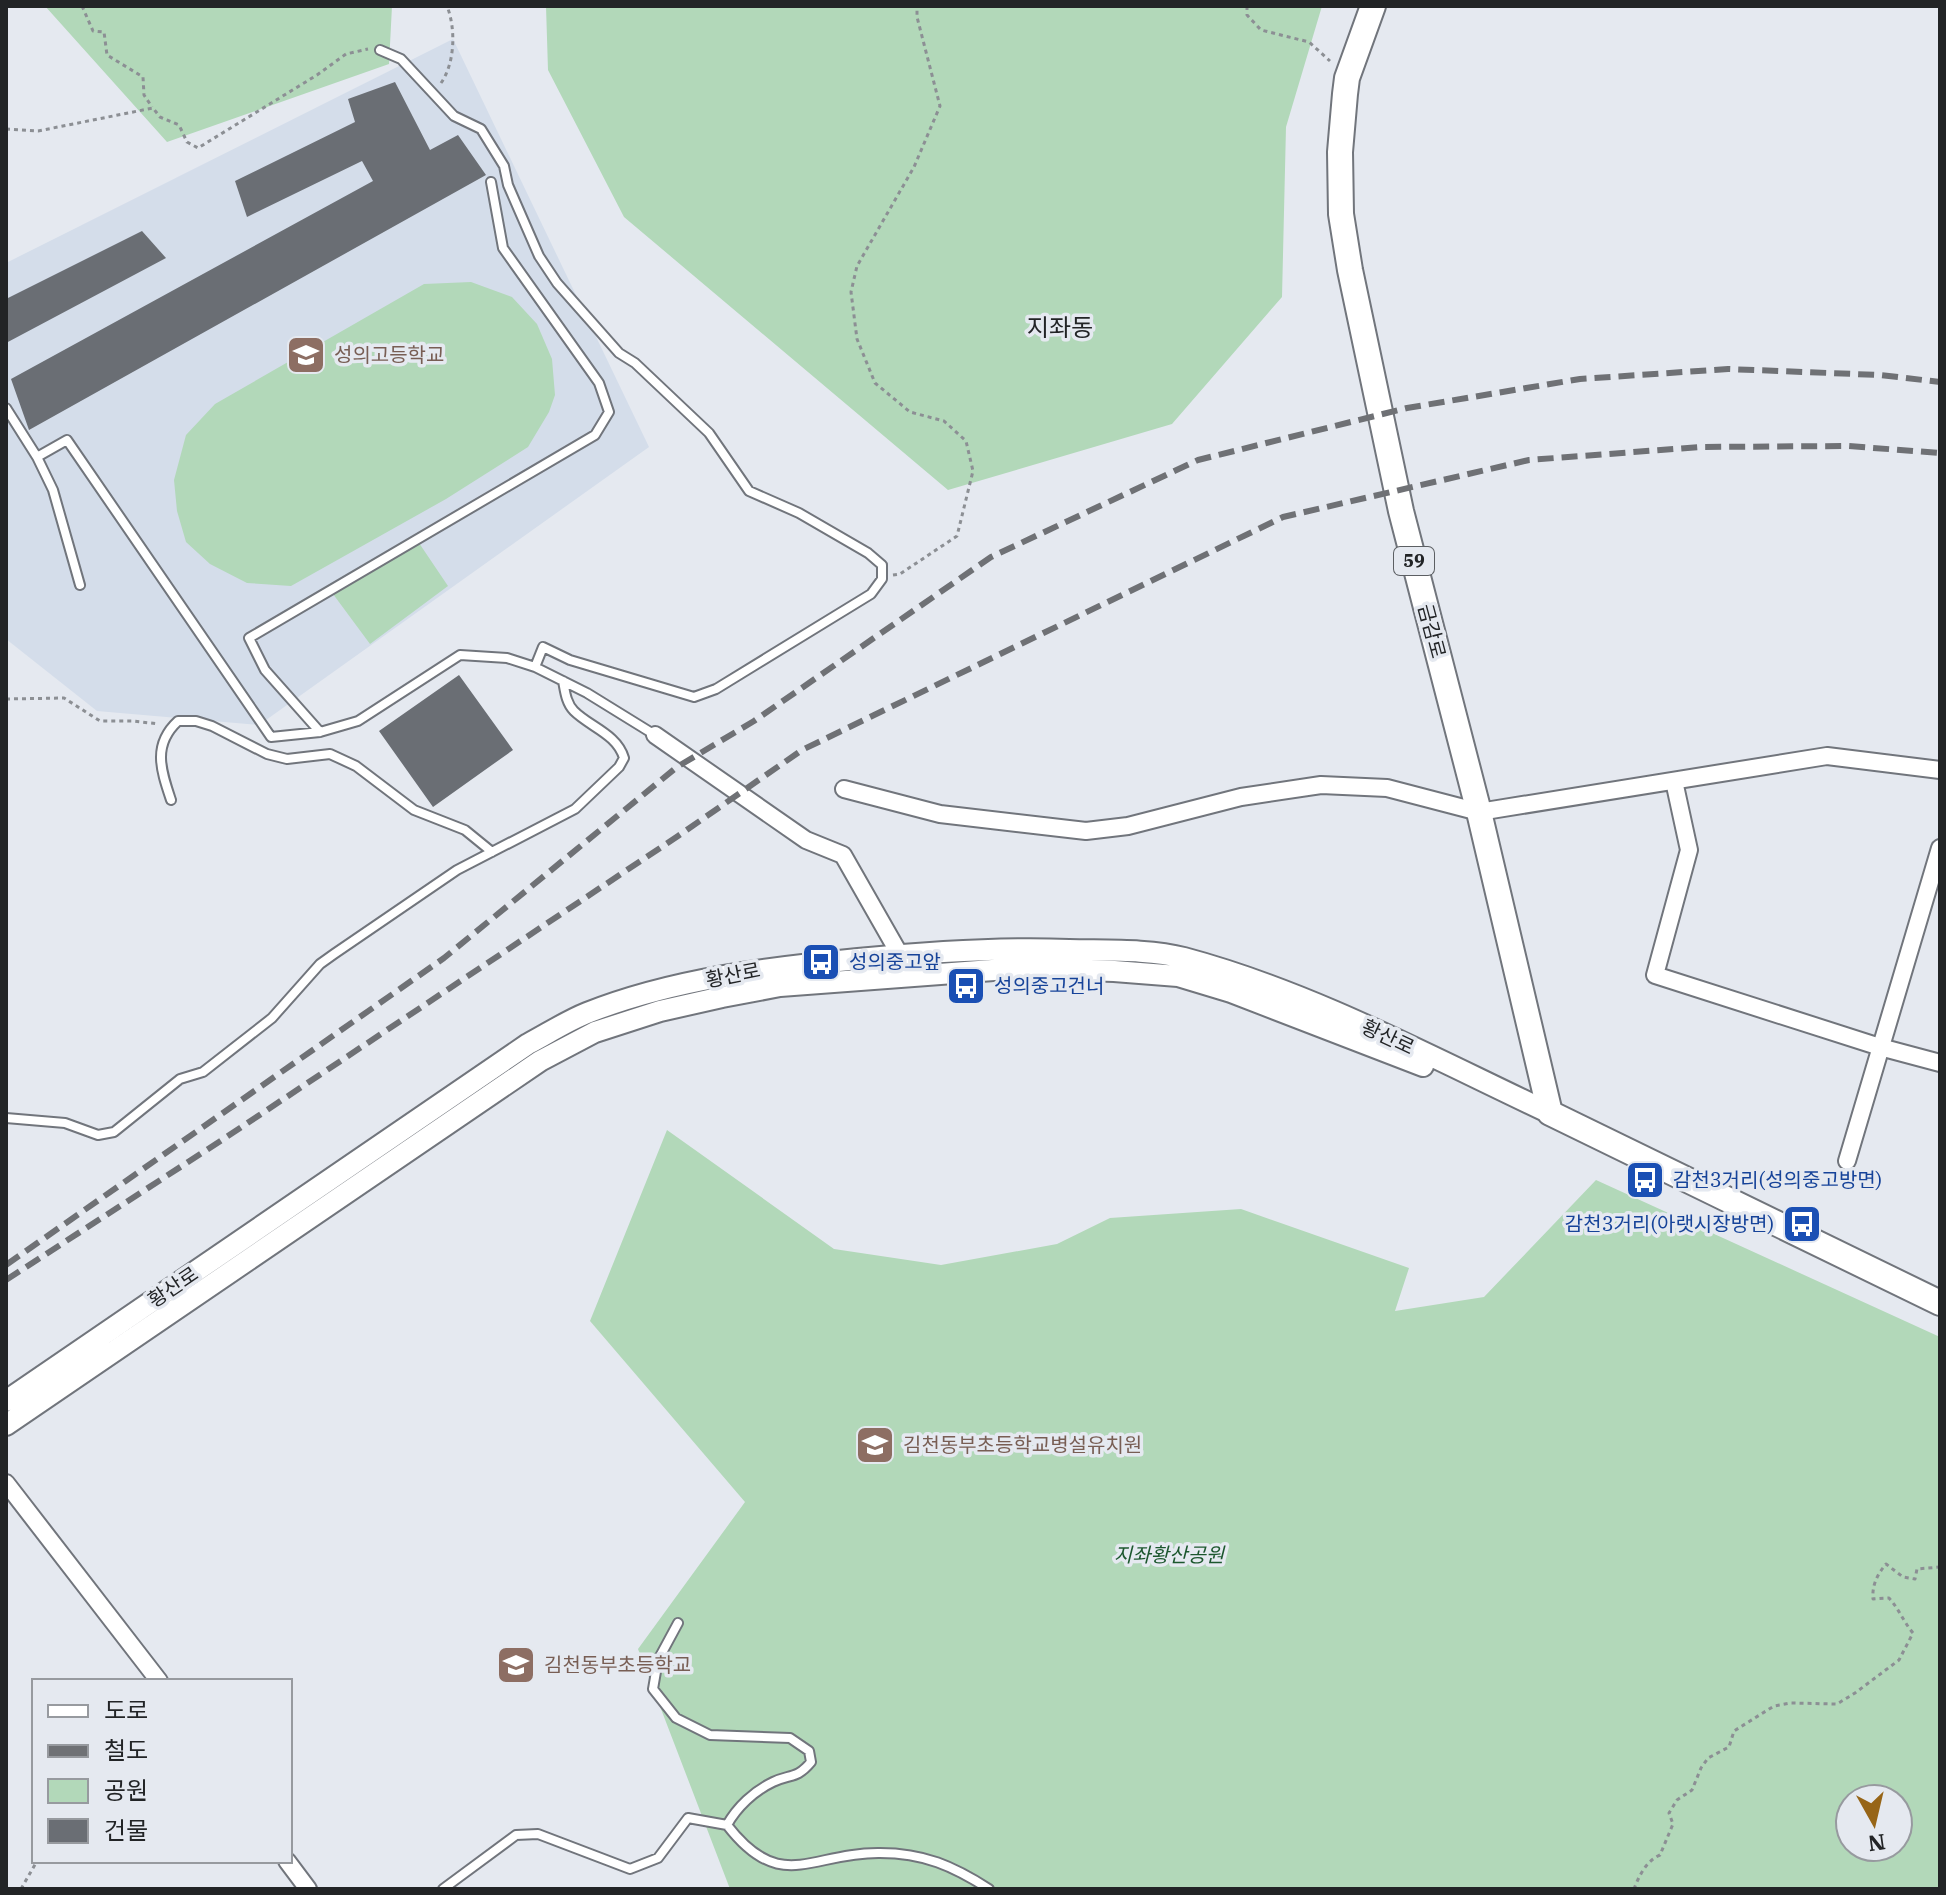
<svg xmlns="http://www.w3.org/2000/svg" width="1946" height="1895" viewBox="0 0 1946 1895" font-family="'IBM Plex Serif','Noto Sans KR',serif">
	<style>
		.built { fill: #d4ddea }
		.green { fill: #b2d8b9; fill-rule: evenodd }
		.building { fill: #6a6e74 }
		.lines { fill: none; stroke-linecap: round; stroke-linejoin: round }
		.service-casing { stroke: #71757c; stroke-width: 12 }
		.minor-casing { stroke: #71757c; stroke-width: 20 }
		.tertiary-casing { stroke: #71757c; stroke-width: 24 }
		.primary-casing { stroke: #71757c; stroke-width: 28 }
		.path { stroke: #8c8f94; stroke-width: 3; stroke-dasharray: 4 4; stroke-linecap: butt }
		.service { stroke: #fff; stroke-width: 8 }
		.minor { stroke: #fff; stroke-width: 16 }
		.tertiary { stroke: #fff; stroke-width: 20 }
		.primary { stroke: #fff; stroke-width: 24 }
		.rail { stroke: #6f7175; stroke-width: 6; stroke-dasharray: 16 8; stroke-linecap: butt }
		.labels { text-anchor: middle; stroke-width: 7; stroke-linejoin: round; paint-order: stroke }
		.shield { fill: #e5e9f0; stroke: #5c5f63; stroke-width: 2 }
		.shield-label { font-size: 18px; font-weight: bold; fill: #222426 }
		.education-label { font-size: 20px; fill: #785e54; stroke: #e5e9f0; text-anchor: start }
		.street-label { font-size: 20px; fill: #222426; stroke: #e5e9f0 }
		.transit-label { font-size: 20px; fill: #164399; stroke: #e5e9f0; text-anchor: start }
		.park-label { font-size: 20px; font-style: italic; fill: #1c572e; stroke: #e5e9f0 }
		.quarter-label { font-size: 24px; fill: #222426; stroke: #e5e9f0 }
	</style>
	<rect width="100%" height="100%" fill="#e5e9f0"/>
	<path class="built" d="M453,39l196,408 -390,278 -162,-14 -91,-72v-376z"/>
	<path class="green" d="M45,6h347l-3,58 -222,78z
		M546,6h776l-36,121 -4,170 -110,127 -224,66 -324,-273 -76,-147z
		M471,282l41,15 25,27 15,35 3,36 -6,17 -21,35 -82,52 -155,87 -44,-3 -37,-19 -24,-22 -9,-31 -3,-31 12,-45 29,-31 209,-120z
		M419,543l29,43 -78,58 -37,-50z
		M667,1130l167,119 107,16 116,-21 53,-26 131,-9 168,59 -14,43 89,-14 112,-117 344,157v552h-1210l-92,-240 107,-147 -155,-181zM1850,1799h48v48h-48z"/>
	<path class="building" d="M395,82l35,68 28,-15 28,40 -457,255 -18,-51 362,-198 -11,-20 -115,56 -12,-36 120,-59 -7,-23z
		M142,231l24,27 -160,85v-44z
		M459,675l54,75 -80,57 -54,-76z"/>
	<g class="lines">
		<g class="service-casing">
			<path id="service" d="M380,50l21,9 53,57 27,13 23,37 4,19 31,71 18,27 62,70 16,10 74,70 40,58 50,22 69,40 14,12v14l-11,15 -155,95 -22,8 -124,-37 -27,-13 -8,20
				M6,408l31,49 30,-17 204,297 49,-5 38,-11 102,-66 47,3 28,9 52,26 68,42
				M37,457l16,33 27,95
				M320,732l-55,-62 -16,-32 346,-203 14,-23 -10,-29 -96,-135 -12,-66
				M171,800c-10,-30 -19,-55 7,-79h18l16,5 55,28 20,5 43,-5 26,12 58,44 51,20 27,22
				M6,1118l59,5 33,12 16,-3 66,-53 23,-7 69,-54 48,-54 14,-10 123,-84 118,-61 44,-42 5,-9c-7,-24 -34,-31 -50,-47 -8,-8 -9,-20 -11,-30
				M678,1623l-20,37 -5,29 23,29 34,17 80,3 19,13 2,11c-14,17 -21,12 -38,20 -19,9 -36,25 -46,43 54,70 84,27 153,28 44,0 73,13 109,36
				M443,1889l73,-54 22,-1 92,35 28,-11 30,-40 39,7"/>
		</g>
		<g class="minor-casing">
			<path id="minor" d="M655,735l151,105 37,15 57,100
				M1674,781l15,69 -34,125 225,72 60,16
				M844,789l96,25 146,17 42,-5 113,-29 80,-12 66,3 92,24 348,-56 113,14
				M1847,1161l93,-313
				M6,1483l153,198
				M287,1861l21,28"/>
		</g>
		<g class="tertiary-casing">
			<path id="tertiary" d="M6,1401l522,-357c19,-10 39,-23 59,-31 86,-34 180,-45 271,-54 71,-7 141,-12 211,-9 36,1 81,-1 115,8 127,34 247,99 366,155
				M6,1425l534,-364 55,-29 65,-21 62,-14 58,-11 240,-18 94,3 64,5 53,16 192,74"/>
		</g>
		<g class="primary-casing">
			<path id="primary" d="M1373,6l-26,72 -2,16 -5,58 1,62 9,56 51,241 78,301 71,301 390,190"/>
		</g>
		<path class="path" d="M82,6l11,25 11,1 3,23 36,22 1,18 8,12
			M1247,6v9l14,15 48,12 21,19
			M441,83c14,-20 15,-54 6,-77
			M6,129l32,2 115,-23 7,9 19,8 8,17 11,6 119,-73 29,-21 22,-5
			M893,575l7,-1 57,-38 16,-65 -7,-30 -22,-20 -34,-9 -35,-29 -18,-44 -6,-47 6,-26 57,-99 26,-61 -23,-89v-11
			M6,699l58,-1 36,23h33l26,3
			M21,1889l16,-28
			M1634,1889c5,-13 12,-28 26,-34l13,-31 -4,-11 8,-13 15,-10 9,-22 7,-10 21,-11 5,-16 40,-25 16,-3 47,1 18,-11 44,-33 14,-27c-10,-12 -14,-24 -24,-35l-16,1c-1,-14 4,-24 13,-35l17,13 12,2 2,-10 23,-2"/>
		<use href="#service" class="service"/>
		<use href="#minor" class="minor"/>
		<use href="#tertiary" class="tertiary"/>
		<use href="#primary" class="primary"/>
		<path class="rail" d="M6,1265l438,-307 233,-191 77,-46 237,-164 207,-97 209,-52 173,-29 148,-10 152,6 60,7
			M6,1280l216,-140 456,-304 124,-86 481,-233 246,-57 171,-13 148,-1 92,7"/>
	</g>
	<defs>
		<g id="school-square" transform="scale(2)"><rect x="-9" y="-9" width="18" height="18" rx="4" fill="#8d6e63" stroke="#e5e9f0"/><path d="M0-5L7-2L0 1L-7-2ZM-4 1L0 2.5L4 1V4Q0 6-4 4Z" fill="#fff"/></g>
		<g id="bus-square" transform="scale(2)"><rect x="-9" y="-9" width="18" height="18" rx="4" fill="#1a4fb4" stroke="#e5e9f0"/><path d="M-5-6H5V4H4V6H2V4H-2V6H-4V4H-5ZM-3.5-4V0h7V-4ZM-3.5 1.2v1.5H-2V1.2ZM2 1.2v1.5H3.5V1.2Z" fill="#fff"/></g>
	</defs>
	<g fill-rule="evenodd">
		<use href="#school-square" x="306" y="355"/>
		<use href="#bus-square" x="821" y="962"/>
		<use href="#bus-square" x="966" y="986"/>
		<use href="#bus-square" x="1645" y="1180"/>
		<use href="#bus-square" x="1802" y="1224"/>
		<use href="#school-square" x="875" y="1445"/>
		<use href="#school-square" x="516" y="1665"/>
	</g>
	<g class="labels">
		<rect class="shield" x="1394" y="547" width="40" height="28" rx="6"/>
		<g class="shield-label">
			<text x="1414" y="567">59</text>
		</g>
		<g class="education-label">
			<text x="334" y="362">성의고등학교</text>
			<text x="903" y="1452">김천동부초등학교병설유치원</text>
			<text x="544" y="1672">김천동부초등학교</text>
		</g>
		<g class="street-label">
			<text transform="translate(1432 631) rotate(75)" y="7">금감로</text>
			<text transform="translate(733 975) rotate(-11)" y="7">황산로</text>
			<text transform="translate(1388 1037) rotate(25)" y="7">황산로</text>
			<text transform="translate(173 1287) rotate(-34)" y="7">황산로</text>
		</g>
		<g class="transit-label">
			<text x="849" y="969">성의중고앞</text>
			<text x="994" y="993">성의중고건너</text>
			<text x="1673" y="1187">감천3거리(성의중고방면)</text>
			<text x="1774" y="1231" text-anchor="end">감천3거리(아랫시장방면)</text>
		</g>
		<g class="park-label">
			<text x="1169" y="1562">지좌황산공원</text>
		</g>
		<g class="quarter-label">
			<text x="1060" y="336">지좌동</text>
		</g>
	</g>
	<rect width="1946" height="1895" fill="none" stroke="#222426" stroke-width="16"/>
	<rect x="32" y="1679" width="260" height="184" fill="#e5e9f0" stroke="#979a9f" stroke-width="2"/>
	<rect x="48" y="1705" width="40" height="12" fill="#ffffff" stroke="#979a9f" stroke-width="2"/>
	<text x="104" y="1719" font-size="24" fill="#222426">도로</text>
	<rect x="48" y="1745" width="40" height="12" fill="#6f7175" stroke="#979a9f" stroke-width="2"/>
	<text x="104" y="1759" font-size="24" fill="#222426">철도</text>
	<rect x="48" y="1779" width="40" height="24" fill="#b2d8b9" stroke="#979a9f" stroke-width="2"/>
	<text x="104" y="1799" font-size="24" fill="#222426">공원</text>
	<rect x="48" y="1819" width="40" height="24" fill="#6a6e74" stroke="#979a9f" stroke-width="2"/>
	<text x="104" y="1839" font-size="24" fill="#222426">건물</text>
	<g transform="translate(1874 1823) rotate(172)"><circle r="38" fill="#e5e9f0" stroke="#979a9f" stroke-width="2"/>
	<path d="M0-6L14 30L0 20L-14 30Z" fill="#976517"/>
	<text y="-12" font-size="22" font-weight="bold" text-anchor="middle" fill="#222426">N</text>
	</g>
</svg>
